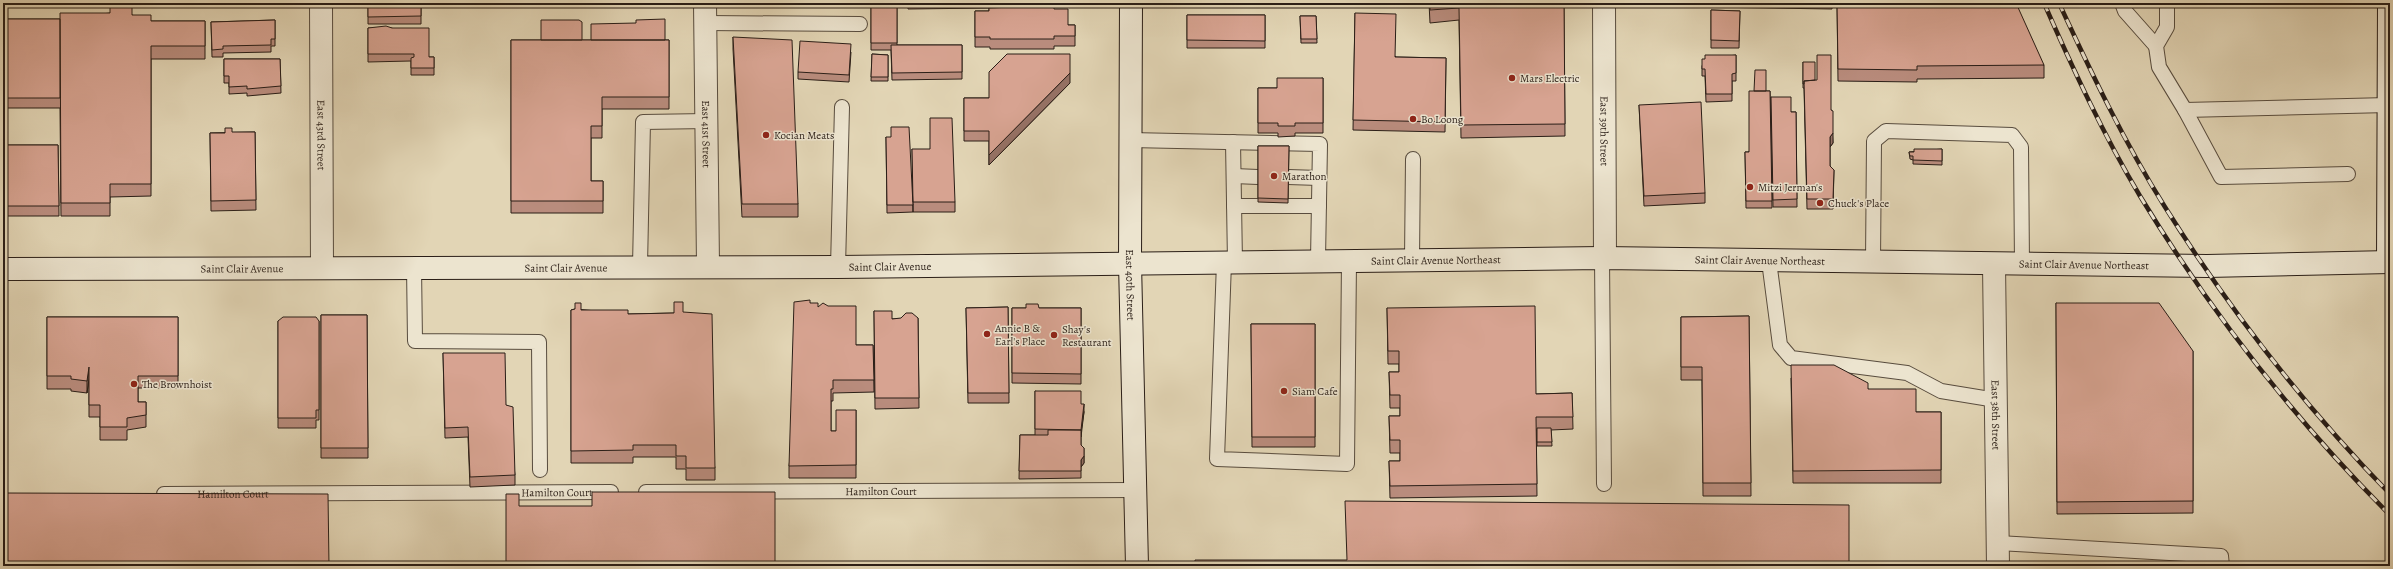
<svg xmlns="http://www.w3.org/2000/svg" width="2393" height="569" viewBox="0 0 2393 569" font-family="Alegreya,serif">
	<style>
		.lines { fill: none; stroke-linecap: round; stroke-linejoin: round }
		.lane-casing { stroke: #584c3e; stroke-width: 16 }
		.street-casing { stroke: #584c3e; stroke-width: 24 }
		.secondary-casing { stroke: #2a1e17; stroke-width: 24 }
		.lane { stroke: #ece4cf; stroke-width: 14 }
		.street { stroke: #ece4cf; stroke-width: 22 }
		.secondary { stroke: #ece4cf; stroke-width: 22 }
		.rail-casing { stroke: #2a1e17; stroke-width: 4.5 }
		.rail { stroke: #ece4cf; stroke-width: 3; stroke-dasharray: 9; stroke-linecap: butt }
		.wall { fill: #b98c7d; stroke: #2a1e17 }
		.shaded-wall { fill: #967266; stroke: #2a1e17 }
		.building { fill: #d7a391; stroke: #2a1e17 }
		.poi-dot { fill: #8f2418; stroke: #ece4cf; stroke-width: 1.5 }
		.labels { text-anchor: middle; stroke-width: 3; stroke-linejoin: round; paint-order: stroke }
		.poi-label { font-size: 11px; fill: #2a1e17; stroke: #ece4cf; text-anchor: start }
		.street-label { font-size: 11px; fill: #2a1e17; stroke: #ece4cf }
	</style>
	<rect width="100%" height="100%" fill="#e2d5b5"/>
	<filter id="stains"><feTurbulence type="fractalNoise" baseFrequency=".005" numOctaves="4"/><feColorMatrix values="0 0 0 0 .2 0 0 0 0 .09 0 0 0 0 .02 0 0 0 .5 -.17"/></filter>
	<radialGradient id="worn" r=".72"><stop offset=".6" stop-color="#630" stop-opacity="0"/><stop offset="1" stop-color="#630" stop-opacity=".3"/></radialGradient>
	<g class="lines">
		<g class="lane-casing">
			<g id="lane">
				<path d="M2122,3l3,8 31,35"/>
				<path d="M2167,3v24l-11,19 3,21 26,43 203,-5"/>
				<path d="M706,23l154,1"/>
				<path d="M2185,110l36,67 127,-3"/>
				<path d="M1130,140l190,4 -2,116"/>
				<path d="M1233,142l2,120"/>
				<path d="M1234,176l24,1"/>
				<path d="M1288,177l31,1"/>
				<path d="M1234,206h85"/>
				<path d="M1602,258l2,226"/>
				<path d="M1412,260l1,-101"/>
				<path d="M1769,261l11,84 11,13 116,15 34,18 55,9"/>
				<path d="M1224,262l-7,197 130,5 2,-203"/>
				<path d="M1873,263l1,-122 12,-10 126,4 9,12 1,118"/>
				<path d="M640,266l3,-144 64,-1"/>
				<path d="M414,267l1,74 124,1 1,128"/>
				<path d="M838,267l4,-160"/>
				<path id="s1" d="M646,492l489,-2"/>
				<path id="s2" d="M164,494l447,-2"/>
				<path d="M1998,543l223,13 1,10"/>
			</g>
		</g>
		<g class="street-casing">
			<g id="street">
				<path id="s3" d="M321,3l1,264"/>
				<path id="s4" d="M705,3l3,262"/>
				<path id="s5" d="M1604,3l1,255"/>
				<path id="s6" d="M1994,265l4,301"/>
			</g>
		</g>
		<g class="secondary-casing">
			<g id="secondary">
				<path id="s7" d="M1131,3l-1,260 7,303"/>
				<path d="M2388,262l1,-259"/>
				<path id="s8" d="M3,269l835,-2 764,-9 605,8 183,-4"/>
			</g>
		</g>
		<use href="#lane" class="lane"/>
		<use href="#street" class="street"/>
		<use href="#secondary" class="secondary"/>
		<g class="rail-casing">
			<path id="rail" d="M2044,3c29,66 59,131 96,193 70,115 155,224 250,319
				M2059,3c32,69 65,139 106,204 64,102 140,200 225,287"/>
		</g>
		<use href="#rail" class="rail"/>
	</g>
	<path class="wall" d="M368,3h53v21h-53z
		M438,3h59l-59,1z
		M512,3h20v3l-20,-1z
		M542,3h23v3h-23z
		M611,3h53v2z
		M871,3h26v42h65v34l-70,1 -1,-30h-20z
		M908,3h142v3l4,3 14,16h7v21h-21v3h-64v-2h-15v-36h14v-3l-81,1z
		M1429,3h135l1,133 -104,2 -2,-118 -29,3z
		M1642,3h190v6l-190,-3z
		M1837,3l207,62v13l-127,1v3l-79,-1z
		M1711,10l29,1 -1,37h-28z
		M110,13l22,2 19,6h54v38h-54v137l-41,1v19h-49l-1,-108h-57v-89h57z
		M1355,13l41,44 50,1 -1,74 -92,-2z
		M1187,15h78v33h-78z
		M1300,16h16l1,27h-16z
		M275,20v26h-4v6l-48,1v4h-11l-1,-35z
		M368,28h24l37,29h5v18h-23v-14l-43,1z
		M733,37l65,167v13h-56l-9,-168z
		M511,40h158v69h-67v29h-11v43h12v32h-92z
		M851,52l-2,30 -51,-3v-7z
		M872,54l16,1v26h-17z
		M1736,55v26h-4v20l-26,1 -1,-26h-3v-10l3,-7z
		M224,59h56l1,34 -34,3v-3l-18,1v-11h-5z
		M1803,62l12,18 16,30 2,33 -3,4v19l4,4 -1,39h-26l-3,-121h-1z
		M1323,78v55h-28v3l-17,1v-4h-20v-45h19z
		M1070,83l-81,82v-24h-25v-43h25z
		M1766,91h4l2,117h-26l-1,-56h4z
		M1771,97l20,15h5l1,95h-24z
		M1639,105l66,88v10l-61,3z
		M255,132l1,78 -45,1 -1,-78z
		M886,137l27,68v7l-26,1z
		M3,145h55l1,71h-56z
		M1258,146h31l-1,57 -30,-1z
		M912,149l43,53v10h-42z
		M1942,149v16l-29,-1v-4l-3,-1 -1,-7z
		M810,303l8,4 38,38h17l1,47 -41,1v8h-2v30h5l20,-21v68h-67v-12z
		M2056,303l137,48v162l-136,1z
		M1008,307l1,96h-41l-2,-95z
		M1012,308h69v76l-69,-1z
		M1387,308l149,86 36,-1 1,36 -22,1 1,16h-15v-16h-1l1,66 -147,2 -1,-37h11v-8h-10l-1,-37h11v-8h-10l-1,-36h10v-8h-11z
		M575,309l53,5 46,-1 9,-1 32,156v12h-29v-11h-10v-12h-43v6h-62v-153z
		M874,311l18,8 26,-1 1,90 -44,1z
		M321,315h46l1,143h-47z
		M1749,316l2,180h-48l-1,-116h-21v-63z
		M47,317h131v71h-40v14h8v25l-19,3v10h-27v-23h-11v-38l-2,14 -16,-2v-2h-24z
		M278,321h41v99h-3v8h-38z
		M1251,324h64v123h-63z
		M443,353l63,52 9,70v10l-45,2 -2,-50 -23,1z
		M1791,378l77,11 48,23h25v71h-148z
		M1035,391l46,13 3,8 -3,20v13l3,3v15l-3,4v11l-62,1 1,-44h15z"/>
	<path class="shaded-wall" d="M1070,73v10l-81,82v-10z
		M1833,133v10l-3,4v-10z
		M89,367v12l-2,14v-12z
		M1084,404v8l-3,25v-7z
		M1084,456v7l-3,4v-7z"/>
	<path class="building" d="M110,3h22v12h19v6h54v25h-54v138h-41v19h-49l-1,-190h50z
		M368,3h53v13l-53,1z
		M871,3h26v40h-26z
		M1430,3h134l1,121 -104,1 -2,-117 -29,2z
		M1837,3h179l28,62 -127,1v4l-79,-1z
		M1014,5h23v2l17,-1v3h14v16h7v11h-21v3h-64v-2h-15v-26h14v-3l25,-1z
		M1711,10l29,1 -1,30 -28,-1z
		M1355,13l41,1 -1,43 51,1 -1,64 -92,-2z
		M1187,15h78v26l-78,-1z
		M1300,16h16l1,23h-16z
		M3,19h57v79h-57z
		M665,19v21h-74v-16l45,-1v-3z
		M275,20v19h-4v6l-48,1v3l-11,1 -1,-28z
		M541,20h38l3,2v18h-41z
		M386,26l6,2h37v29h5v11h-23v-10l3,-1v-3h-46v-26z
		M733,37l59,3 6,164h-56z
		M511,40h158v57h-67v29h-11v55h12v20h-92z
		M800,41l51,3 -2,31 -51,-3z
		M891,45h71v27l-70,1z
		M872,54l16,1v22h-17z
		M1007,54h63v19l-81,82v-24h-25v-33h25v-26z
		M1705,55h31v18l-4,1v20h-26l-1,-25h-3v-10h3z
		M1817,55h14v55l2,1v22l-3,4v29l4,4 -1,29h-26l-3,-118 13,-1z
		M224,59h56l1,27 -34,3v-3l-18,1v-11h-5z
		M1803,62h12v18l-11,1v3h-1z
		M1755,70h11v21h-12z
		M1277,78h46v45h-28v3h-17v-3h-20v-35h19z
		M1749,91h21l2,110h-26l-1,-49h4z
		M1771,97h20v15h5l1,87 -24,1z
		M1701,102l4,91 -61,3 -5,-91z
		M930,118h22l3,84h-42l-1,-53h18z
		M891,127h18l4,78h-26l-1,-68h5z
		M225,128h7v4h23l1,68 -45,1 -1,-68h15z
		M3,145h55l1,61h-56z
		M1258,146h31l-1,53 -30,-1z
		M1914,149h28v12l-29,-1v-4h-3l-1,-4h5z
		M810,300v3h8v4l5,-4 5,3h28v39h17l1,35h-41v9h-2v42h5v-21h20v55l-67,1 5,-164z
		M674,302h9v10l29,2 3,154h-29v-12h-10v-11h-43v5l-62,1v-141l4,-1v-6h6v7h47v4l46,-1z
		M2056,303h103l34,48v150l-136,1z
		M1026,304h12l1,4h42v66l-69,-1v-65h14z
		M1535,306l1,88 36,-1 1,24h-37l1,67 -147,2 -1,-25h11v-21h-10l-1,-24h11v-21h-10l-1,-23h10v-21h-11l-1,-43z
		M1008,307l1,86h-41l-2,-85z
		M874,311h18v8l9,-1 5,-5h6l6,5 1,80h-44z
		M321,315h46l1,133h-47z
		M1749,316l2,167h-48l-1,-116h-21v-50z
		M47,317h131v59h-40v26h8v13l-19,3v9h-27v-22h-11v-38l-2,14 -16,-2v-3h-24z
		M283,317h33l3,4v89h-3v8h-38v-97z
		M1251,324h64v113h-63z
		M443,353h62l1,52 7,2 2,68 -45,2 -2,-50 -23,1z
		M1791,365h43l34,18v6h48v23h25v58l-148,1z
		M1035,391h46v13h3l-3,26 -46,-1z
		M1537,428h14l1,14h-15z
		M1048,430h33v15l3,3v8l-3,4v11h-62l1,-36h28z
		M592,492h183v74h-269v-72h13v12h73z
		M3,493l325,1 1,72h-326z
		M1345,501l504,4v61h-654v-6h152z"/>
	<g class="poi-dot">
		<circle cx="1512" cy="78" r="4"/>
		<circle cx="1413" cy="119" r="4"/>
		<circle cx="766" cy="135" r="4"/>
		<circle cx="1274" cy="176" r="4"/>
		<circle cx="1750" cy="187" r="4"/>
		<circle cx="1820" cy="203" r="4"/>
		<circle cx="987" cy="334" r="4"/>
		<circle cx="1054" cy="335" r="4"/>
		<circle cx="134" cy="384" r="4"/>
		<circle cx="1284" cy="391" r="4"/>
	</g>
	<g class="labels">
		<g class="poi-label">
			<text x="1520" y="82">Mars Electric</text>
			<text x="1421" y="123">Bo Loong</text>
			<text x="774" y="139">Kocian Meats</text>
			<text x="1282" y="180">Marathon</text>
			<text x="1758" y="191">Mitzi Jerman's</text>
			<text x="1828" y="207">Chuck's Place</text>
			<text x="995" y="332">Annie B &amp;<tspan x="995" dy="13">Earl's Place</tspan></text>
			<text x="1062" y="333">Shay's<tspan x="1062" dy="13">Restaurant</tspan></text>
			<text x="142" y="388">The Brownhoist</text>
			<text x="1292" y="395">Siam Cafe</text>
		</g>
		<g class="street-label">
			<text dy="4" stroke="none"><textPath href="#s5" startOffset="128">East 39th Street</textPath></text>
			<text dy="4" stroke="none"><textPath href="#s4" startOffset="131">East 41st Street</textPath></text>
			<text dy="4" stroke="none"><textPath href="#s3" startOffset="132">East 43rd Street</textPath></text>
			<text dy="4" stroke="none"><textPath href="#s8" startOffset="1433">Saint Clair Avenue Northeast</textPath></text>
			<text dy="4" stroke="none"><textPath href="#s8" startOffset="1757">Saint Clair Avenue Northeast</textPath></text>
			<text dy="4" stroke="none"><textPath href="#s8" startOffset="2081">Saint Clair Avenue Northeast</textPath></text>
			<text dy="4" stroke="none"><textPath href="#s8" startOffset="563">Saint Clair Avenue</textPath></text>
			<text dy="4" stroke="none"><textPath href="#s8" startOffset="887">Saint Clair Avenue</textPath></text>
			<text dy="4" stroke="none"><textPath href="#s8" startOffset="239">Saint Clair Avenue</textPath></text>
			<text dy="4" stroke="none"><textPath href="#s7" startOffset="282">East 40th Street</textPath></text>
			<text dy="4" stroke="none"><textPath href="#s6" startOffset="150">East 38th Street</textPath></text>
			<text dy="4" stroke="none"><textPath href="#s1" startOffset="235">Hamilton Court</textPath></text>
			<text dy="4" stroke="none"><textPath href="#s2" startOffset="393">Hamilton Court</textPath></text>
			<text dy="4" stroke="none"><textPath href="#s2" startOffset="69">Hamilton Court</textPath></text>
		</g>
	</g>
	<rect width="2393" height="569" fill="none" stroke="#e2d5b5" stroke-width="16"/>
	<rect x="4" y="4" width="2385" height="561" fill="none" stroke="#2a1e17" stroke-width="2"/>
	<rect x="8" y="8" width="2377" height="553" fill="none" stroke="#2a1e17"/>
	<rect width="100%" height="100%" filter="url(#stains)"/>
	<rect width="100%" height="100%" fill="url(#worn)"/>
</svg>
